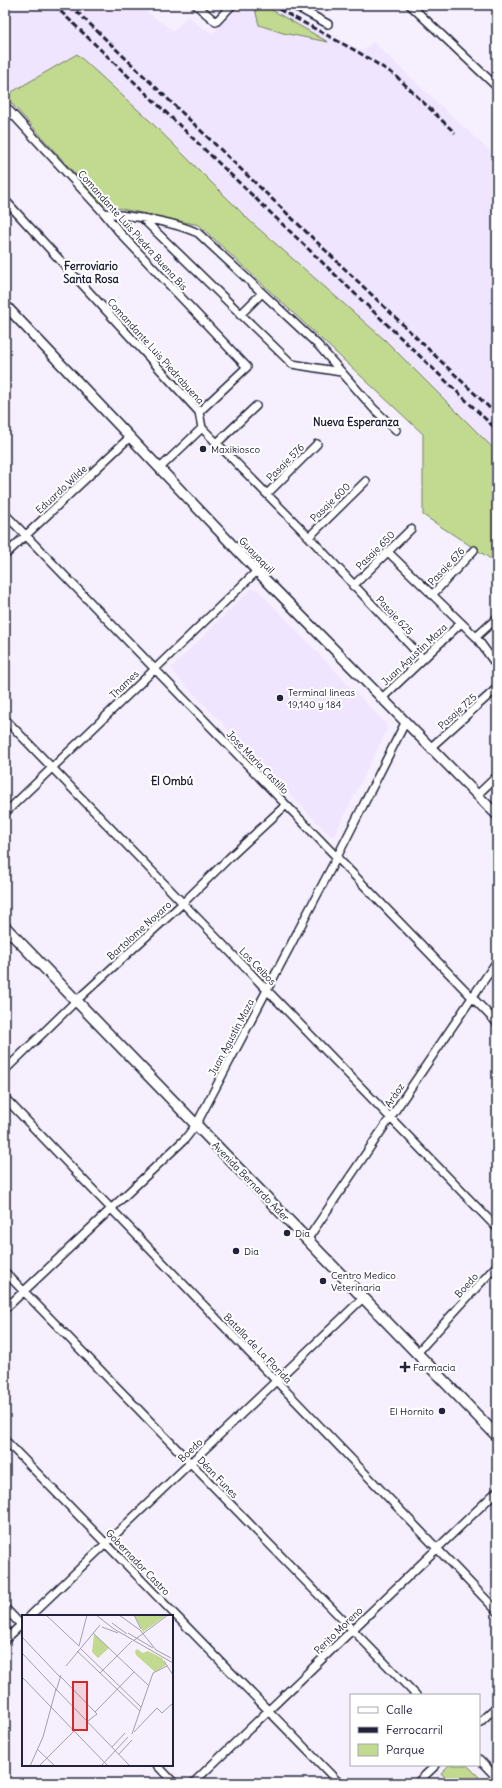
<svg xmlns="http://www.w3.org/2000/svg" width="502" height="1788" viewBox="0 0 502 1788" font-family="Delius,sans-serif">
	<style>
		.built { fill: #f0e5fe }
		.green { fill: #c2da90; stroke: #727e66 }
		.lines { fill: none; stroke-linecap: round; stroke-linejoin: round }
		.minor-casing { stroke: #22223b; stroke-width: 10 }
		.tertiary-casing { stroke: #22223b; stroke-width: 12 }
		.secondary-casing { stroke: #22223b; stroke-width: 13 }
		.minor { stroke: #fff; stroke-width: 7 }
		.tertiary { stroke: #fff; stroke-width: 9 }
		.secondary { stroke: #fff; stroke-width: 10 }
		.rail { stroke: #22223b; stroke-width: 3; stroke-dasharray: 6 3; stroke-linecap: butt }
		.poi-dot { fill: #22223b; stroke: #fff; stroke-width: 1.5 }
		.labels { text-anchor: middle; stroke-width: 4; stroke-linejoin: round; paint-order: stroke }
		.street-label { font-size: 10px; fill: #22223b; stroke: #fff }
		.poi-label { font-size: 10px; fill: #22223b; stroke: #fff; text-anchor: start }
		.neighbourhood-label { font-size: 11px; font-weight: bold; fill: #22223b; stroke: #fff }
		.inset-road { fill: none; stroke: #a19eb0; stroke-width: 1 }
		.view { fill: #d62828; fill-opacity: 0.15; stroke: #d62828; stroke-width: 2 }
		.inset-edge { fill: none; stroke: #22223b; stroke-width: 2 }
	</style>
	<rect width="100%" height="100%" fill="#f6f0fe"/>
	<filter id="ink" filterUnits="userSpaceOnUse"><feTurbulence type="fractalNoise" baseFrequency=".025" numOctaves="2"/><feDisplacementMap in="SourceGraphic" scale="8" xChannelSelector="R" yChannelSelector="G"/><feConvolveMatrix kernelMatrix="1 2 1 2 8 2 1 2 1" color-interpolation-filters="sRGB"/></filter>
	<g filter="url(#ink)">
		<path class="built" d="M5,5h132l37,26 13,-15 25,18 27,-29h30l93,46 11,-9 124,116v405l-74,-48v-81l-224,-209 -96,-20 -98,-106z
			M251,589h6l129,135 1,6 -53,106 -5,-1 -155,-162 -2,-6z
			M441,1773l10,10h-21z"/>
		<path class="green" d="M254,5h9l65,37 -45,-9 -24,-8z
			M77,54l73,67 101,101 134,118 112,112v111l-74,-48v-81l-224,-209 -96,-20 -98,-109z
			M449,1765h18l18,18h-34l-10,-10z"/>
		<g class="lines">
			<g class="minor-casing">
				<path id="minor" d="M196,5l20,17 16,-17
					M293,5l35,19
					M410,5l87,82
					M5,106l99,107 17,21 126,133 -48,45
					M5,200l194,212 3,16 107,109 114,122
					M104,213c32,4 65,7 94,20l120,112 55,63 23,22
					M142,218l150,146 49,8
					M240,315l22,-22
					M217,443l39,-37
					M160,468l42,-40
					M267,494l50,-50
					M5,514l492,509
					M309,537l57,-56
					M388,552l88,85 21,29
					M5,555l125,-118
					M353,586l58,-57
					M432,595l42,-45
					M476,637l21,-19
					M381,699l80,-76
					M5,719l492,509
					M430,748l67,-60
					M477,795l20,-19
					M5,813l252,-242
					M5,1070l72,-70 106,-97 46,-45 57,-53
					M5,1098l492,513
					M307,1240l190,-279
					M5,1272l411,423
					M5,1309l180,-170 11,-14 141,-268 68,-134
					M417,1353l80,-88
					M5,1440l334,343
					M5,1608l18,19
					M30,1616l333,-318
					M5,1640l18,-17
					M479,1723l18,-17
					M479,1759l18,19
					M157,1765l17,18
					M193,1783l304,-292
					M417,1783l19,-18"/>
			</g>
			<g class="tertiary-casing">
				<path id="tertiary" d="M5,305l252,266 240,244"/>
			</g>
			<g class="secondary-casing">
				<path id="secondary" d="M5,927l492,509"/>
			</g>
			<use href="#minor" class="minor"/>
			<use href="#tertiary" class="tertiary"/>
			<use href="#secondary" class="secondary"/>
			<path class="rail" d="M54,5l443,425
				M70,5l427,410
				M271,5l87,47 37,23 60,58"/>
		</g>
	</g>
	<g class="poi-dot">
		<circle cx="203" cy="449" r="4"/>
		<circle cx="280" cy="698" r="4"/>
		<circle cx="287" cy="1233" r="4"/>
		<circle cx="236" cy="1251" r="4"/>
		<circle cx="323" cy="1281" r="4"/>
		<path d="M403 1361h4v4h4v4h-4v4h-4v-4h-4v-4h4z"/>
		<circle cx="442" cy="1411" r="4"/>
	</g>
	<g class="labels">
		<g class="street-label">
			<text transform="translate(133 230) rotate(48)" y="4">Comandante Luis Piedra Buena Bis</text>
			<text transform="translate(156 351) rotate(48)" y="4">Comandante Luis Piedrabuena</text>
			<text transform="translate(285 462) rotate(-45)" y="4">Pasaje 576</text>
			<text transform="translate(61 489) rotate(-43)" y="4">Eduardo Wilde</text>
			<text transform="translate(330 502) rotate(-44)" y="4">Pasaje 600</text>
			<text transform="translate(375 550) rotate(-45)" y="4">Pasaje 650</text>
			<text transform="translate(257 555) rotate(46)" y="4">Guayaquil</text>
			<text transform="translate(446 566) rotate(-47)" y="4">Pasaje 676</text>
			<text transform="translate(395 615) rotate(47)" y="4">Pasaje 625</text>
			<text transform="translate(414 654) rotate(-43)" y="4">Juan Agustín Maza</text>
			<text transform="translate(124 684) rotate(-44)" y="4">Thames</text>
			<text transform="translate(457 711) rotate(-42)" y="4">Pasaje 725</text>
			<text transform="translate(258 762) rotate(46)" y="4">Jose Maria Castillo</text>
			<text transform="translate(139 930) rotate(-42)" y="4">Bartolome Novaro</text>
			<text transform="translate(258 966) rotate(46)" y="4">Los Ceibos</text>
			<text transform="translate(231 1037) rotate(-62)" y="4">Juan Agustín Maza</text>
			<text transform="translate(394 1095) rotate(-56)" y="4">Aráoz</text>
			<text transform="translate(251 1181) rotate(46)" y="4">Avenida Bernardo Ader</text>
			<text transform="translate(466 1285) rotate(-48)" y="4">Boedo</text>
			<text transform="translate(258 1348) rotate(46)" y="4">Batalla de La Florida</text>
			<text transform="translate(190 1450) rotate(-44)" y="4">Boedo</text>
			<text transform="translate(218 1477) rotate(46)" y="4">Déan Funes</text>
			<text transform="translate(138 1562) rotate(46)" y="4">Gobernador Castro</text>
			<text transform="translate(338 1630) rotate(-44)" y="4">Perito Moreno</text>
		</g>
		<g class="poi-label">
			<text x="211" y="453">Maxikiosco</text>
			<text x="288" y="696">Terminal líneas<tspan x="288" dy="12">19,140 y 184</tspan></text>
			<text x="295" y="1237">Día</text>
			<text x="244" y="1255">Dia</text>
			<text x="331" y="1279">Centro Medico<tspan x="331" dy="12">Veterinaria</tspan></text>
			<text x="413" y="1371">Farmacia</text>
			<text x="434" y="1415" text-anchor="end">El Hornito</text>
		</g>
		<g class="neighbourhood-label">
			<text x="91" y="270">Ferroviario<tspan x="91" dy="13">Santa Rosa</tspan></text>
			<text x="356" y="426">Nueva Esperanza</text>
			<text x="172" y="785">El Ombú</text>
		</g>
	</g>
	<g transform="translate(22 1615)">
		<rect width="151" height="151" fill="#f6f0fe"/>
		<path d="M112,0h33l-24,17zM72,19l15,14 -11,10 -6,-6zM115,34l6,4 5,-2 14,7 4,7 -11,7 -19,-17 -1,-4z" fill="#c2da90"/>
		<path class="inset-road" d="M24,0l33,31M74,0l18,14 59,34M97,0l21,15 16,20 15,8M112,0l7,14M90,8l15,11M80,12l16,6M71,18l56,53M106,18l25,15M0,22l38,40M111,26l35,-26M57,31l8,-31M58,33l61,59M55,36l63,60M0,38l34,36M142,46l9,14M44,51l34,-41M78,58l32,-32M0,62l86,89M39,62l36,37 -9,7M34,74l74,77M34,76l5,-16M73,97l39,-40M112,117l23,-24 5,5 11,-10M110,119l21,-61 14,-7M90,132l13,-14M15,134l18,17M97,139l13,-14M8,151l13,-29 13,-48M17,151l35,-35M79,151l27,-29"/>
		<path class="view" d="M51,67h14v48h-14z"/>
		<rect width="151" height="151" class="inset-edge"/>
	</g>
	<rect width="502" height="1788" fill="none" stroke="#fff" stroke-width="20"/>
	<rect x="10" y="10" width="482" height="1768" fill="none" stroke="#22223b" stroke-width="1.5" filter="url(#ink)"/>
	<rect x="350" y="1694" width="130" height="72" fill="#ffffff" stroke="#a7a7b1"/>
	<rect x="358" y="1707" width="20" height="6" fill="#ffffff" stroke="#a7a7b1"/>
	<text x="386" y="1714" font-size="12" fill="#22223b">Calle</text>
	<rect x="358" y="1727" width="20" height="6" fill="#22223b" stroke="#a7a7b1"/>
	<text x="386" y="1734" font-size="12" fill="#22223b">Ferrocarril</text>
	<rect x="358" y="1744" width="20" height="12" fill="#c2da90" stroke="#a7a7b1"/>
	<text x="386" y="1754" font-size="12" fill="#22223b">Parque</text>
</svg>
